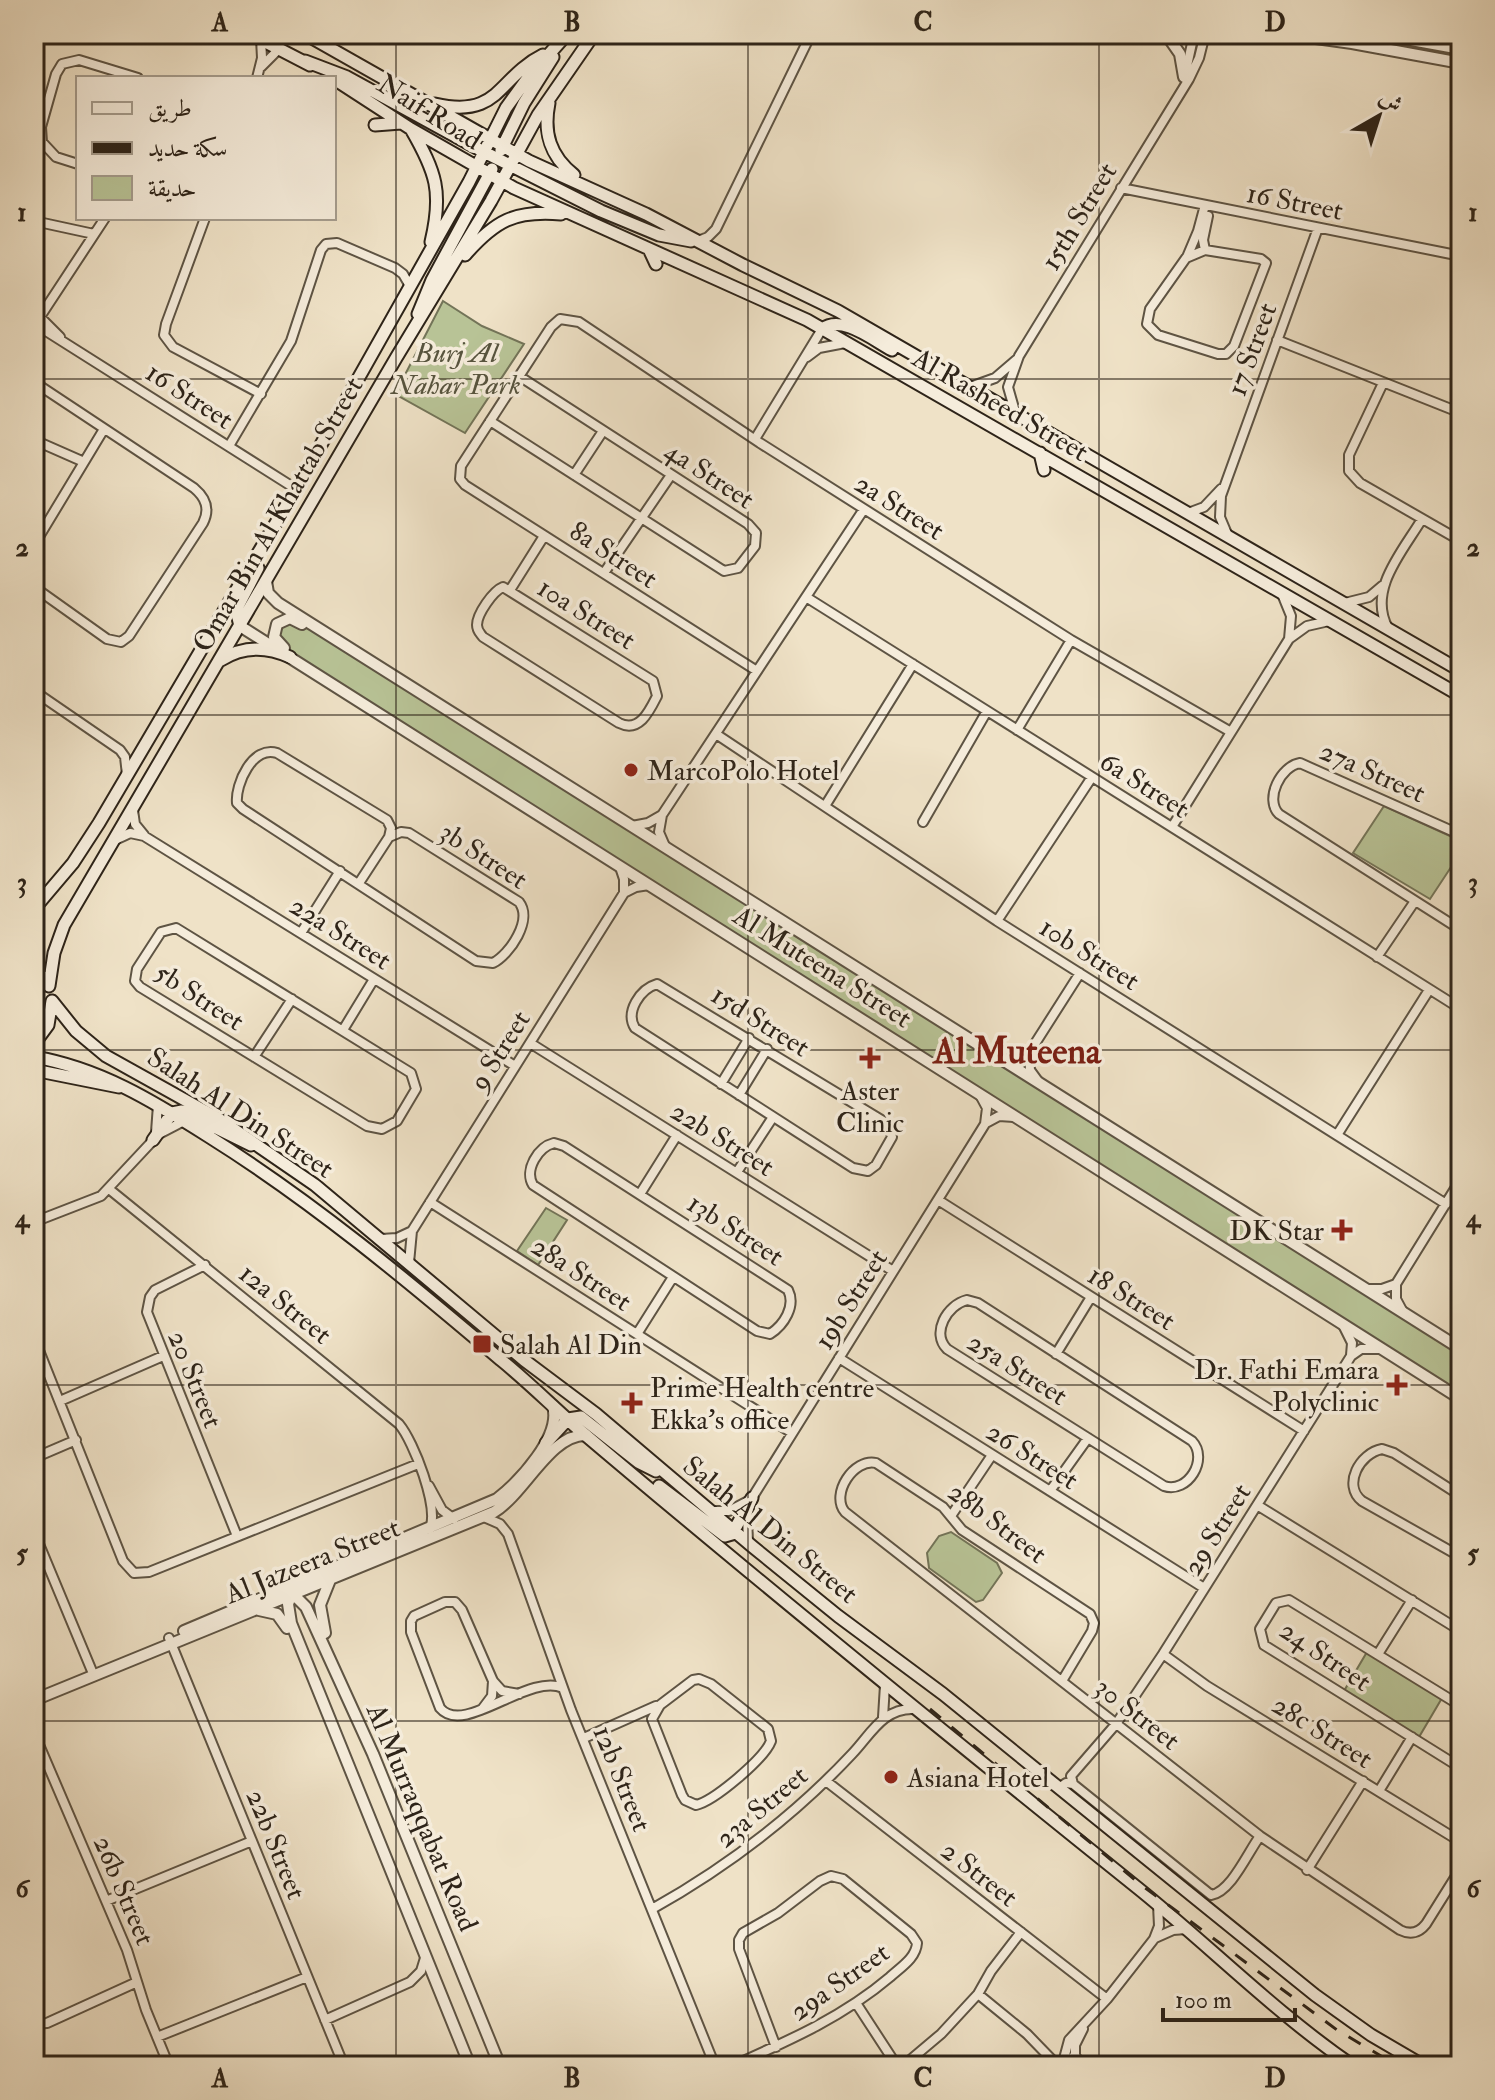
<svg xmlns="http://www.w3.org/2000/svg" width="1495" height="2100" viewBox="0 0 1495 2100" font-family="'IM FELL Double Pica',Amiri,serif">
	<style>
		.green { fill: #b8c396; stroke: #737458; stroke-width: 2 }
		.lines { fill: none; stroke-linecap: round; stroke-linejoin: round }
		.minor-casing { stroke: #5e5444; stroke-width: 12 }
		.tertiary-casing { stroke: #5e5444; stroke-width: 14 }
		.secondary-casing { stroke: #2e2419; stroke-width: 15 }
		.minor { stroke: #f5ecdb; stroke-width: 8 }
		.tertiary { stroke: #f5ecdb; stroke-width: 10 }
		.secondary { stroke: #f5ecdb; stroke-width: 11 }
		.rail { stroke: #2e2419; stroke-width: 3; stroke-dasharray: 14 14; stroke-linecap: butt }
		.grid { fill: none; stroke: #2e2419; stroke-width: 2; stroke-opacity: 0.55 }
		.poi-dot { fill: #8f2418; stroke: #f5ecdb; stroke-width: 3 }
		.labels { text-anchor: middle; stroke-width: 7; stroke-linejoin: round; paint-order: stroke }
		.street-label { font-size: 28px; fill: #2e2419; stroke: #f5ecdb }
		.park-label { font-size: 28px; font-style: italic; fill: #57543e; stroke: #f5ecdb }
		.poi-label { font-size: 28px; fill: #2e2419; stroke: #f5ecdb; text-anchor: start }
		.district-label { font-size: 36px; font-weight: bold; fill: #7a1f14; stroke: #f5ecdb }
		.neatline { fill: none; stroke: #2e2419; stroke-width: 3 }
		.grid-label { font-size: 26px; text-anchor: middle; font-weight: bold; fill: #2e2419 }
	</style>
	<rect width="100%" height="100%" fill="#efe2c7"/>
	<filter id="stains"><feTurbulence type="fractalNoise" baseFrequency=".0025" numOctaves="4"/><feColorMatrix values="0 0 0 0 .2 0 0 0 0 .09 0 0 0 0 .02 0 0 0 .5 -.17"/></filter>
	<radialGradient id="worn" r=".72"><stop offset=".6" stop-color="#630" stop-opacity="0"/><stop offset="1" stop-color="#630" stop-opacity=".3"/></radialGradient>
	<path class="green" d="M443,301l39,25 42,18 -59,89 -70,-39z
		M287,614l1174,737v42l-1193,-749z
		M1384,806l77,35v11l-31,47 -77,-46z
		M546,1208l21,12 -29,45 -21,-14z
		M951,1532l46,31 5,10 -19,27 -7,2 -47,-34 -2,-15 12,-17z
		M1367,1652l75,46 -23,39 -75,-46z"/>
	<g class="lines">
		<g class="minor-casing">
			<path id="minor" d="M261,67l19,-19
				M1185,75l9,-41
				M257,78l5,-20 -1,-19
				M78,164l-22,-7 -14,-15 -1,-15 15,-53 6,-10 17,-4 59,18
				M1121,188l340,68
				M205,218l-39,106 -2,11 9,12 88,47
				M34,221l60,13
				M698,241l10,-4 8,-8 95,-195
				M1205,250l56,9 5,4 -32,83 -8,8h-8l-60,-19 -11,-11 3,-15 36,-51z
				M1205,250l-2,-10 5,-24
				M1456,255l5,-32
				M1187,257l11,-26 7,-26
				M40,317l20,20
				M35,324l261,165
				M34,326l71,-108
				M1277,340l184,73
				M807,357l12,-9 26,-5
				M34,382l160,106c12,10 16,21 9,35l-74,113 -8,6 -14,-3 -73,-52
				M1383,383l-34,72v16l11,12 101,58
				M970,387l25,-9 21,-18
				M1016,415l-8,-28 11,-31 170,-277 10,-21 6,-24
				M490,421l234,150 14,-3 17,-22 1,-13 -8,-9 -229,-148
				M755,439l67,-110
				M34,440l50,22
				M229,446l62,-105 30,-91 5,-6 11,-1 58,25 8,6 7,12
				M574,475l29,-44
				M1188,513l16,-6 17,-18
				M1228,536l-8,-19 1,-21 97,-268
				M34,545l70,-116
				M604,573l67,-98
				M503,587l150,94 4,15c-8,16 -18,37 -38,27l-136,-86c-3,-4 -6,-6 -6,-12 0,-11 16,-34 26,-38z
				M510,590l34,-54
				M1282,594l9,22 -2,23
				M806,597l655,412
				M1345,603l24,-6 13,-11
				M1388,628c-21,-38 15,-77 34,-109
				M757,671l-292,-186 -5,-6 1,-13 90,-139 9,-8 19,3 181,121 311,197 160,92
				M34,691l86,59 5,7 2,18
				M1017,730l54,-90
				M716,734l281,187 449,283
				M825,806l88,-142
				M133,810l2,14 9,11
				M923,822l64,-111
				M632,826l16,-3 14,-8
				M1172,827l117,-188 18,-13 22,-5
				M1461,835l-161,-72c-19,3 -36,36 -21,51l182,116
				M117,839l13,-6 14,3 371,230
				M665,846l-6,-14 3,-17 202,-306
				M359,883l30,-46 2,-9 -4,-8 -110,-67c-24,-8 -42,31 -40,50l6,6 233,152 17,2c17,-9 40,-43 26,-61l-110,-69 -8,-1 -12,5
				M624,893l12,-6 13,-2
				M997,921l95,-144
				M176,928l235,145 5,16 -19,32 -15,8 -15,-3 -227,-139 -5,-6 2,-12 24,-37z
				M301,933l39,-62
				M1377,957l38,-56
				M657,984l226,137 5,4 4,12 -16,28 -8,6 -15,-3 -218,-140c-10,-16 5,-39 22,-44z
				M343,1030l31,-51
				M530,1043l363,228
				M1029,1053l1,17 8,11
				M254,1057l38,-58
				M1002,1059h13l14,-6 51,-80
				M721,1084l28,-46
				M739,1095l28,-46
				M986,1123l13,-7 15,1
				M156,1132l2,-27
				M1337,1135l92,-145
				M554,1143l10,3 224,144c8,16 -4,35 -18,44l-13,-3 -224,-146c-9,-15 5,-38 21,-42z
				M737,1172l36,-55
				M109,1189l290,235c15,18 40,83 31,105
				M640,1194l37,-59
				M938,1200l366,231
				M430,1202l362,231
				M34,1222l67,-26 58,-62 25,-13
				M381,1239l16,-1 15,-7
				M409,1263l3,-32 212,-338v-14l-4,-12
				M205,1265l-50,25 -5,7 -3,15 90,224
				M1366,1289h16l14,-5
				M967,1300l11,3 214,138c17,18 -4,53 -28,45l-217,-137c-16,-16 0,-44 20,-49z
				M1403,1312l-7,-13v-15l65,-105
				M1344,1327l8,16 -1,12
				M637,1334l36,-57
				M34,1338l89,223 11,12 15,-1 269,-108
				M1056,1354l35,-57
				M839,1358l365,230
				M60,1401l103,-45
				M34,1458l42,-18
				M429,1486l13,24 12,9
				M1050,1491l38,-53
				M1461,1496l-67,-43 -12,-4c-22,4 -40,36 -20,52l99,56
				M1257,1505l204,126
				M712,1511h17l19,-10
				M951,1516l41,-61
				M484,1517l16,7 8,10 63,176 144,356
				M34,1532l60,144
				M748,1542l-1,-27 5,-17 233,-374 2,-16 -7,-13
				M169,1638l175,428
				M1163,1654l44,32 254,156
				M1378,1654l34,-54
				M699,1679l12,5 52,41 5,4 3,12c-7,18 -57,60 -75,64l-11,-5 -3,-5 -30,-76 8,-14 33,-25z
				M1062,1681l30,-50 2,-8 -4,-9 -128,-84 -19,-23 -67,-44c-22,-5 -46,31 -31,49l415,324 140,94c10,5 19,3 26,-6l35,-56
				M519,1694l-17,-3 -9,-10 -31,-71 -7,-8h-10l-31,14 -3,5v11l29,76c24,29 89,-36 123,-20
				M1461,1706l-172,-106 -13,3 -16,26 4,16 197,123
				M483,1708l9,-12 1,-15
				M883,1717l2,-32
				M34,1733l93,217 19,60 23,56
				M584,1738l72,-32
				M826,1781l281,218
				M1073,1784l-2,-8 45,-52 47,-70 188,-298 10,-7h18
				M1060,1787l6,-4 7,1 138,111c20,-3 37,-43 49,-59
				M1379,1791l33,-54
				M1307,1870l56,-89
				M106,1901l146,-60
				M652,1909c75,-42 141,-92 200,-155 19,-20 31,-46 62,-45
				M1155,1938l18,-8 14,-1
				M978,1994l49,40 31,32
				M856,2003l41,63
				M325,2020l85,-38 11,-11 4,-13
				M34,2024l13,-1 90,-41
				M157,2037l150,-60
				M1075,2055l6,11
				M732,2066c56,-25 111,-49 158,-89 11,-10 26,-19 27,-34l-6,-9 -68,-55 -12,-3 -11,5 -42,32 -35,20 -4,7v9l37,98
				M903,2066l38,-32 37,-40 13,-23 30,-39
				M1062,2066l7,-26 38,-41 47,-60 5,-13 -1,-21
				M1063,2066l12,-11v-10l8,-16"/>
		</g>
		<g class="tertiary-casing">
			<path id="tertiary" d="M1166,34l14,20 4,23
				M1287,34l65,9 109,20
				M1378,34l83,15
				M266,581l2,12 10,10 1183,746
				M240,626l1221,773
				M284,648l-10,-11 3,-13 13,-6 12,6
				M292,1593l-4,11 3,19 179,443
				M287,1595l10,3 9,9 67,147 127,312
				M259,1610l18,4 10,14
				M184,1631l313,-132c23,-18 65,-63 56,-93
				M325,1633l-5,-28 10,-25
				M34,1700l460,-188c31,-19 56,-78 92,-77
				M34,2053l5,13"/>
		</g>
		<g class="secondary-casing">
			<path id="secondary" d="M250,34l60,31
				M305,34l224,127 117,53 97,51 95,46 623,360
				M305,61l42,16 137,75 117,59 58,24 32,6
				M334,79l77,50 103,59 293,132 654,376
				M549,103c-6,30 1,53 25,72
				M435,104c65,15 62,-26 108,-49
				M375,125l26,-2
				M411,129c25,43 32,63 20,113
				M501,150l23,-47 29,-46
				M649,249l7,15
				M465,255c30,-34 49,-45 96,-41
				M418,314l14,-34 60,-111
				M822,329c20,-15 51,11 70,21
				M1040,453l4,17
				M240,626l-4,-16 22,-42
				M221,660c22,-14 45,-14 69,-3
				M34,909l39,-46 26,-40 197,-334 173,-307 37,-74 21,-29 40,-45
				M34,966l14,19
				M49,986l5,-33 10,-28 332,-567 95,-157 47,-86 56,-81
				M52,1001l24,30 30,25 113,63 96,66 209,175 72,54 157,133 85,69 105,78 372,301 56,40 53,31
				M34,1044l14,-19 4,-24
				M34,1057c65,11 119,44 174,79 104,65 200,145 293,224 26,21 50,45 75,67 184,156 370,307 558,458 74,59 140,127 219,181
				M34,1070l85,17
				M153,1140l19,-27 10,-2 69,34
				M546,1443l22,-24 13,-2 57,45 18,9
				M659,1486l66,50 7,-2 20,-36"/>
		</g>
		<use href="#minor" class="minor"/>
		<use href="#tertiary" class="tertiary"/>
		<use href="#secondary" class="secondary"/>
		<path class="rail" d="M930,1709l210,175 197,146 61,36"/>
	</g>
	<path class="grid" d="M396,34v2032M748,34v2032M1099,34v2032M34,379h1427M34,715h1427M34,1050h1427M34,1385h1427M34,1721h1427"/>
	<g class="poi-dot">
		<circle cx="631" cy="770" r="8"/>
		<path d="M866 1046h8v8h8v8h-8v8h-8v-8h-8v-8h8z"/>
		<path d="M1338 1218h8v8h8v8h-8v8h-8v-8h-8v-8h8z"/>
		<rect x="472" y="1334" width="20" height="20" rx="4"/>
		<path d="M1393 1373h8v8h8v8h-8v8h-8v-8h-8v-8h8z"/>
		<path d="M628 1391h8v8h8v8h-8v8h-8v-8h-8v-8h8z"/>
		<circle cx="891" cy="1777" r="8"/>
	</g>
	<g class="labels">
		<g class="street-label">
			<text transform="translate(430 111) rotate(32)" y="10">Naif Road</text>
			<text transform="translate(1295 201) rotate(11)" y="10">16 Street</text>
			<text transform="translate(1078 216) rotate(-59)" y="10">15th Street</text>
			<text transform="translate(1251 349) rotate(-70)" y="10">17 Street</text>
			<text transform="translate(190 395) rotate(33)" y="10">16 Street</text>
			<text transform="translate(1001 404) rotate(30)" y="10">Al Rasheed Street</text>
			<text transform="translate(710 474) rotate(33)" y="10">4a Street</text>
			<text transform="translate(900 506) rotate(32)" y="10">2a Street</text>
			<text transform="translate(277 514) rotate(-60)" y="10">Omar Bin Al Khattab Street</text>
			<text transform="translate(614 554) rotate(33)" y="10">8a Street</text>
			<text transform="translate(587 613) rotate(32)" y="10">10a Street</text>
			<text transform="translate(1373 771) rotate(24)" y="10">27a Street</text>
			<text transform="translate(1145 784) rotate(32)" y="10">6a Street</text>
			<text transform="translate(484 855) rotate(33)" y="10">3b Street</text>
			<text transform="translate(341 932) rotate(32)" y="10">22a Street</text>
			<text transform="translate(1090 953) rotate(32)" y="10">10b Street</text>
			<text transform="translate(823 966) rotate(32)" y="10">Al Muteena Street</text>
			<text transform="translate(200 996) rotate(33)" y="10">5b Street</text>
			<text transform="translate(761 1020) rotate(32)" y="10">15d Street</text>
			<text transform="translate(499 1050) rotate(-58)" y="10">9 Street</text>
			<text transform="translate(241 1112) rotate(33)" y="10">Salah Al Din Street</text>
			<text transform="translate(723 1138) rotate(32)" y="10">22b Street</text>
			<text transform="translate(736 1229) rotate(33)" y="10">13b Street</text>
			<text transform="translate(582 1273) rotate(33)" y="10">28a Street</text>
			<text transform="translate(1132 1297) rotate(32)" y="10">18 Street</text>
			<text transform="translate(850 1299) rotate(-58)" y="10">19b Street</text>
			<text transform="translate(286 1303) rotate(39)" y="10">12a Street</text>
			<text transform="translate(1018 1368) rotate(32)" y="10">25a Street</text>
			<text transform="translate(196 1379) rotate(68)" y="10">20 Street</text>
			<text transform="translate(1033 1455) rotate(32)" y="10">26 Street</text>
			<text transform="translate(998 1522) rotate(37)" y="10">28b Street</text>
			<text transform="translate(771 1529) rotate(39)" y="10">Salah Al Din Street</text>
			<text transform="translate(1216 1529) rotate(-58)" y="10">29 Street</text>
			<text transform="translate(312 1560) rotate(-22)" y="10">Al Jazeera Street</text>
			<text transform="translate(1326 1655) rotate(34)" y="10">24 Street</text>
			<text transform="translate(1138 1713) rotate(38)" y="10">30 Street</text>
			<text transform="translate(1323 1731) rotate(32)" y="10">28c Street</text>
			<text transform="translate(623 1778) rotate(68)" y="10">12b Street</text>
			<text transform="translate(761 1806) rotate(-40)" y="10">23a Street</text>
			<text transform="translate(423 1817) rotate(67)" y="10">Al Murraqqabat Road</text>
			<text transform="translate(277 1844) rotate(68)" y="10">22b Street</text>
			<text transform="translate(980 1873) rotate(38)" y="10">2 Street</text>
			<text transform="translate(125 1890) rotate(67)" y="10">26b Street</text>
			<text transform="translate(839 1981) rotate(-35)" y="10">29a Street</text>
		</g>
		<g class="park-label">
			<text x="456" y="362">Burj Al<tspan x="456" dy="32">Nahar Park</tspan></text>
		</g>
		<g class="poi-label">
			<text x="647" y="780">MarcoPolo Hotel</text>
			<text x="870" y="1100" text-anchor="middle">Aster<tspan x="870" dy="32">Clinic</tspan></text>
			<text x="1324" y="1240" text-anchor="end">DK Star</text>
			<text x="500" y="1354">Salah Al Din</text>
			<text x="1379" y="1379" text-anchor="end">Dr. Fathi Emara<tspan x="1379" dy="32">Polyclinic</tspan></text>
			<text x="650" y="1397">Prime Health centre<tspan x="650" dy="32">Ekka's office</tspan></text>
			<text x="907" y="1787">Asiana Hotel</text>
		</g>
		<g class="district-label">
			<text x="1017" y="1063">Al Muteena</text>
		</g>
	</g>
	<rect width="1495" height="2100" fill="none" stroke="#efe2c7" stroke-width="88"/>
	<rect x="76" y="76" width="260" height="144" fill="#f5ecdb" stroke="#a59c8d" stroke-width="2"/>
	<rect x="92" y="102" width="40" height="12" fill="#f5ecdb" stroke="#a59c8d" stroke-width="2"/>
	<text x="148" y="116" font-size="24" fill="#2e2419">طريق</text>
	<rect x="92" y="142" width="40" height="12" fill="#2e2419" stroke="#a59c8d" stroke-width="2"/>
	<text x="148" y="156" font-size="24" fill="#2e2419">سكة حديد</text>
	<rect x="92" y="176" width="40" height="24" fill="#b8c396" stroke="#a59c8d" stroke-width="2"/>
	<text x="148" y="196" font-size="24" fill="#2e2419">حديقة</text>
	<g transform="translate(1379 116) rotate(39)" stroke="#f5ecdb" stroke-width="6" paint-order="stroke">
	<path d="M0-6L14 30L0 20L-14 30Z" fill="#2e2419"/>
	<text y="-12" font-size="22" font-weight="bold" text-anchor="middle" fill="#2e2419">ش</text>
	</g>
	<path d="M1163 2008v12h132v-12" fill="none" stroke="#2e2419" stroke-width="4"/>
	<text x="1175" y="2008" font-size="24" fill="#2e2419" stroke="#f5ecdb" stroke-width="6" paint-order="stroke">100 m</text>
	<rect x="44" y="44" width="1407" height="2012" class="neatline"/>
	<g class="grid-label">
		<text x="220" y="31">A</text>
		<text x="572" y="31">B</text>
		<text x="923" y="31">C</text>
		<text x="1275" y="31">D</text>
		<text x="22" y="221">1</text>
		<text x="1473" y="221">1</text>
		<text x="22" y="556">2</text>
		<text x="1473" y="556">2</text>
		<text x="22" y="891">3</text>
		<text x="1473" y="891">3</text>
		<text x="22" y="1227">4</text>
		<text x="1473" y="1227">4</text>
		<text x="22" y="1562">5</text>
		<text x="1473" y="1562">5</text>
		<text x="22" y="1897">6</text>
		<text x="1473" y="1897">6</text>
		<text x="220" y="2087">A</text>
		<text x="572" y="2087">B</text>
		<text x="923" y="2087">C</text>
		<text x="1275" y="2087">D</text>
	</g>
	<rect width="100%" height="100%" filter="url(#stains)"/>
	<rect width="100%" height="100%" fill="url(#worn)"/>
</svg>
